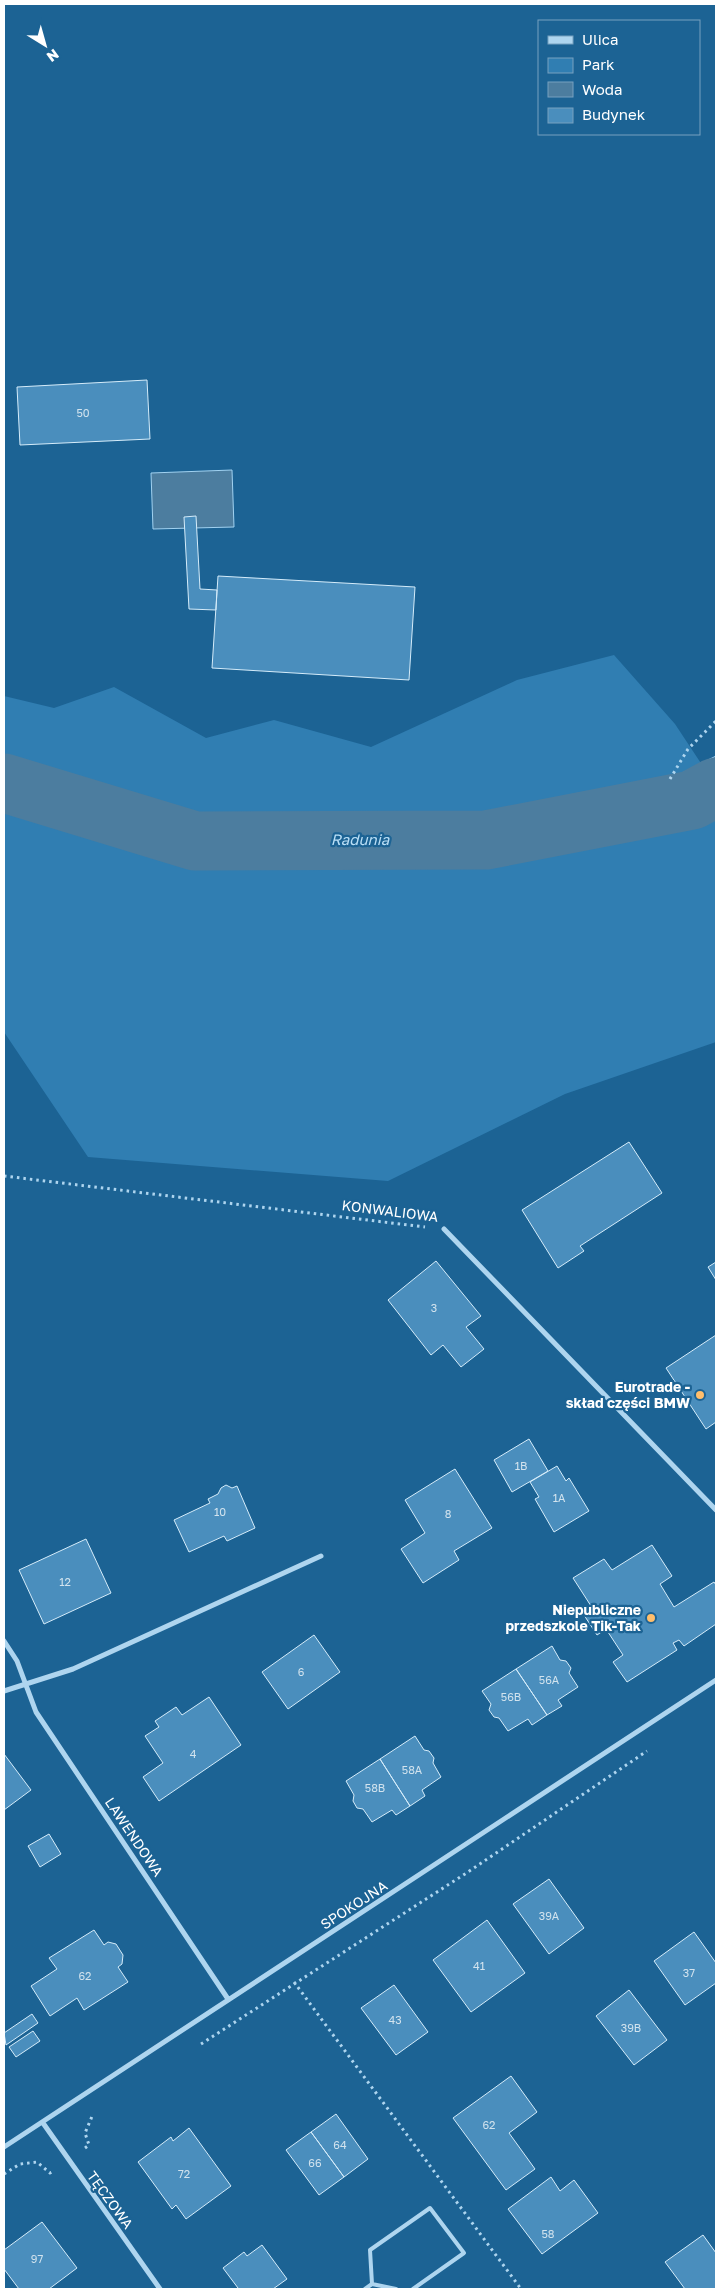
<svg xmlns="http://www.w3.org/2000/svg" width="720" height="2293" viewBox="0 0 720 2293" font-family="'Golos Text',sans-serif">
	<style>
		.green { fill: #307eb2 }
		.water { fill: #4c7d9f; stroke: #a1d2f1 }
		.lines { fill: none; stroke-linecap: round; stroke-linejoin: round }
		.river { stroke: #4c7d9f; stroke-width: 59 }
		.building { fill: #4a8ebd; stroke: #d5ecfa }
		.path { stroke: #aed5ef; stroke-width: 3; stroke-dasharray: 2.5 4; stroke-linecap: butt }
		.service { stroke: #aed5ef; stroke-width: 4 }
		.minor { stroke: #aed5ef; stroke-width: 5 }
		.poi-dot { fill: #ffbe6c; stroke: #1c6394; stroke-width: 2 }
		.labels { text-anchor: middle; stroke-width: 4.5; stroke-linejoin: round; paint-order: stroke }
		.number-label { font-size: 11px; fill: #d2e3ee }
		.street-label { font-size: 14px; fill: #fff; stroke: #1c6394 }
		.poi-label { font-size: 14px; font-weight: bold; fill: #fff; stroke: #1c6394; text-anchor: end }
		.water-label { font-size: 15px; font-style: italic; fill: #badff6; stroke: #1c6394 }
	</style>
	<rect width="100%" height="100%" fill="#1c6394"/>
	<path class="green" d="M614,655l61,69 41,62v256l-151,52 -177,87 -300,-24 -84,-125v-336l50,12 60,-21 92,51 68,-18 97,27 146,-67z"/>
	<path class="water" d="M232,470l2,57 -81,2 -2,-56z
		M716,756v52l-20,7 -47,6 -5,-29z"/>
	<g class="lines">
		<path class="river" d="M4,783l191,58 291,-1 206,-40 24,-13"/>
	</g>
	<path class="building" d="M147,380l3,59 -130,6 -3,-58z
		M196,516l4,73 17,1 -1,20 -27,-1 -5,-92z
		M218,576l197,11 -6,93 -197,-12z
		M629,1142l33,51 -82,53 4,5 -26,17 -36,-58z
		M436,1261l45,55 -15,11 18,22 -23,18 -18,-22 -12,10 -43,-55z
		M716,1262v18l-8,-13z
		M716,1335v87l-10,7 -40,-61z
		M529,1439l19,32 -36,21 -18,-32z
		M557,1466l9,15 3,-3 20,33 -35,21 -19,-33 4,-2 -9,-15z
		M455,1469l37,59 -38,23 5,9 -36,23 -22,-34 24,-16 -20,-33z
		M226,1485l6,3 5,-2 18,42 -28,13 -3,-5 -35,16 -15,-32 36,-17 -2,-4 10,-5 3,-6z
		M86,1539l25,54 -67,31 -25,-54z
		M652,1545l20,31 -12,8 14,23 40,-25 2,3v39l-32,22 -5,-6 -6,3 4,7 -50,32 -14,-20 10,-7 -17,-26 -9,6 -15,-23 9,-6 -18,-28 31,-19 8,11z
		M314,1635l26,37 -52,37 -26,-37z
		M552,1646l8,14 6,1 5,7 -2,5 9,14 -20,13 4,6 -15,9 -31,-46z
		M516,1669l31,46 -15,10 -4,-6 -20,12 -9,-13 -5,-1 -5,-7 2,-6 -9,-13z
		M209,1697l32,48 -82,56 -16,-24 20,-14 -18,-27 14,-9 -4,-6 21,-14 6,8z
		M415,1736l9,14 5,1 5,7 -1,5 8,14 -19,13 3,6 -15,10 -30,-47z
		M4,1754l27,36 -27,20z
		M380,1759l30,47 -14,9 -4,-5 -20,12 -9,-13 -6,-1 -4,-7 1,-6 -8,-14z
		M49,1834l12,20 -21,13 -12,-21z
		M549,1879l35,49 -35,26 -36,-50z
		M487,1920l38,53 -54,39 -38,-52z
		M94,1930l10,15 4,-3 8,2 7,11 -1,9 -4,3 10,15 -44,28 -7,-12 -27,18 -19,-30 26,-17 -8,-11z
		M694,1932l22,31v20l-31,22 -31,-44z
		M394,1985l34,47 -32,23 -35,-47z
		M629,1990l38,50 -33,25 -38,-49z
		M32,2014l6,9 -32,22 -2,-12z
		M33,2031l7,10 -24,16 -7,-10z
		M511,2076l26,36 -28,21 26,36 -29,21 -53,-72z
		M336,2114l32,45 -24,18 -33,-45z
		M189,2128l42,58 -45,33 -10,-14 -4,4 -34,-47 33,-25 2,4z
		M311,2132l33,45 -25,18 -33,-45z
		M551,2177l9,14 14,-11 24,33 -56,41 -34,-45z
		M42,2222l35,46 -28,21h-30l-15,-20v-19z
		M703,2235l13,18v36h-31l-20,-27z
		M262,2245l25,34 -14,10h-36l1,-1 -15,-20 21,-16 3,4z"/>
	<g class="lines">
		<path class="path" d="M670,779l18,-30 28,-28
			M4,1176l421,51
			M294,1982l227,307
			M201,2044l267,-172 179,-121
			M85,2148l4,-3 -4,-12 8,-19
			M4,2174l16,-10 17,-2 13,11 4,-2"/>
		<path class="service" d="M372,2284l-2,-34 60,-42 34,45 -51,36
			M365,2289l7,-5 24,5"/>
		<path class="minor" d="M444,1229l272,281
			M4,1641l13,20 19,51 192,287
			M4,1691l69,-22 248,-113
			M43,2123l117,166
			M4,2147l712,-467"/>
	</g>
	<g class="poi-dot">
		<circle cx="700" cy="1395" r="5"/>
		<circle cx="651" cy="1618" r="5"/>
	</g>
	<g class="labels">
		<g class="number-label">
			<text x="83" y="417">50</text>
			<text x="434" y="1312">3</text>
			<text x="521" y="1470">1B</text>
			<text x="559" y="1502">1A</text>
			<text x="220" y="1516">10</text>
			<text x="448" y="1518">8</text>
			<text x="65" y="1586">12</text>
			<text x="301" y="1676">6</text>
			<text x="549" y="1684">56A</text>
			<text x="511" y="1701">56B</text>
			<text x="193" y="1758">4</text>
			<text x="412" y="1774">58A</text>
			<text x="375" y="1792">58B</text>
			<text x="549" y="1920">39A</text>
			<text x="479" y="1970">41</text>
			<text x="689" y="1977">37</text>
			<text x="85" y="1980">62</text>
			<text x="395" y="2024">43</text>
			<text x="631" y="2032">39B</text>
			<text x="489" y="2129">62</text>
			<text x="340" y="2149">64</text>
			<text x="315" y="2167">66</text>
			<text x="184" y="2178">72</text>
			<text x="548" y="2238">58</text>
			<text x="37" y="2263">97</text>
		</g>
		<g class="street-label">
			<text transform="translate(390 1211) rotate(7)" y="5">KONWALIOWA</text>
			<text transform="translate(134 1837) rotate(56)" y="5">LAWENDOWA</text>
			<text transform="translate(354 1905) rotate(-33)" y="5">SPOKOJNA</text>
			<text transform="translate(110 2200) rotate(54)" y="5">TĘCZOWA</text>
		</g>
		<g class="poi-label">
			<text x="690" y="1392">Eurotrade -<tspan x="690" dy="16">skład części BMW</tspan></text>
			<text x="641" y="1615">Niepubliczne<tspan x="641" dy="16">przedszkole Tik-Tak</tspan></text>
		</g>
		<g class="water-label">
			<text x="360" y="845">Radunia</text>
		</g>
	</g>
	<rect width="720" height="2293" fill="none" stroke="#ffffff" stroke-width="10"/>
	<rect x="538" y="20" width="162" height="115" fill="#1c6394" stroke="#77a1bf"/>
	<rect x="548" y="36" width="25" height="8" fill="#aed5ef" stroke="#77a1bf"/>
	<text x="582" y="45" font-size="15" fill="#ffffff">Ulica</text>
	<rect x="548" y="58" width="25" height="15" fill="#307eb2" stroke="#77a1bf"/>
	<text x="582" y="70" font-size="15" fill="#ffffff">Park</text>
	<rect x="548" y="82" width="25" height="15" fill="#4c7d9f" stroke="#77a1bf"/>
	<text x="582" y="95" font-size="15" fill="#ffffff">Woda</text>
	<rect x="548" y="108" width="25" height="15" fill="#4a8ebd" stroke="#77a1bf"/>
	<text x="582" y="120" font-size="15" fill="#ffffff">Budynek</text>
	<g transform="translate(45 45) rotate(143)" stroke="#1c6394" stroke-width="4" paint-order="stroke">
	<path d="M0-4L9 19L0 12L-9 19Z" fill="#ffffff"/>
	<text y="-8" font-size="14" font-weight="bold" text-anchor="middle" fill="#ffffff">N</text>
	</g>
</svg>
